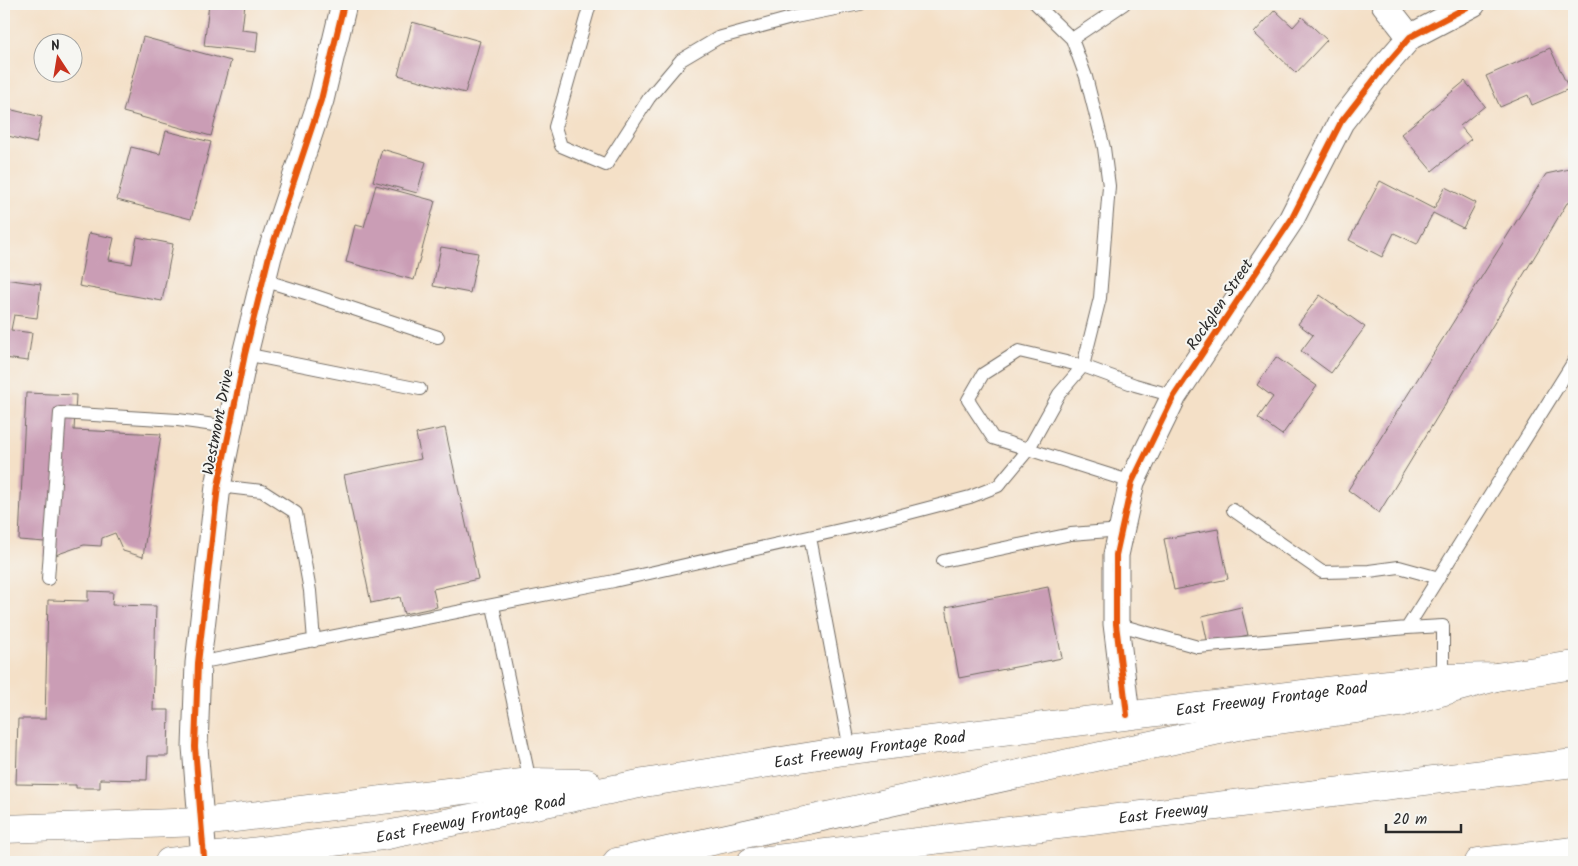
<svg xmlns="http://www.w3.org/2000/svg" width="1578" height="866" viewBox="0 0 1578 866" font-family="Kalam,sans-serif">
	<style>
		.building { fill: #ca9db5 }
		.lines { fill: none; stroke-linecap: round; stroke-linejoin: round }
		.lane-casing { stroke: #716a62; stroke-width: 14 }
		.street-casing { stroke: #716a62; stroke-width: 27 }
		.secondary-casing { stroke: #716a62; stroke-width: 29 }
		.highway-casing { stroke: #716a62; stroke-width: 29 }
		.lane { stroke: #fff; stroke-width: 12 }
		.street { stroke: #fff; stroke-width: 25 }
		.secondary { stroke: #fff; stroke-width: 28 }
		.highway { stroke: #fff; stroke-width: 28 }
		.cycleway-casing { stroke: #f6f6f2; stroke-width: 9 }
		.cycleway { stroke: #e8590c; stroke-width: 6 }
		.labels { text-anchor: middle; stroke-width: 4; stroke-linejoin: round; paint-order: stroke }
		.street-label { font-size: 16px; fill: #2b2b2b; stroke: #f6f6f2 }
	</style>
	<rect width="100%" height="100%" fill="#f6f6f2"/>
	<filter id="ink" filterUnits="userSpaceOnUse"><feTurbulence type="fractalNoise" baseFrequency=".02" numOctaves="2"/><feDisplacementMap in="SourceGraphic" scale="10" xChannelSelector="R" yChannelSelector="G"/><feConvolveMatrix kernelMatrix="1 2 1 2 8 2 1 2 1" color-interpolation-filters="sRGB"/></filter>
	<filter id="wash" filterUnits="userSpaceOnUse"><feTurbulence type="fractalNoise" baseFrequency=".0096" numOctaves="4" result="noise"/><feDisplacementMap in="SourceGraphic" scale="20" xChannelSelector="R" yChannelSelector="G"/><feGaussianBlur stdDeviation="1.12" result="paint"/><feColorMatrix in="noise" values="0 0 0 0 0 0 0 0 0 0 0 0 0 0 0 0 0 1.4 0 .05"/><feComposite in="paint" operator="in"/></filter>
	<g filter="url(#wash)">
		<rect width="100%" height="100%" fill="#f4e0c7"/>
		<g id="blocks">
			<path class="building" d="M209,4h36l-3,26 16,2 -2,20 -52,-6z
				M1275,10l18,17 9,-10 25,23 -31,33 -42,-40z
				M412,22l68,19 -15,52 -67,-18z
				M143,37l88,24 -20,75 -88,-24z
				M1550,48l19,41 -37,16 -4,-10 -28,12 -14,-31z
				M1465,81l20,25 -25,20 11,13 -39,32 -31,-37z
				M4,108l38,9 -6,26 -32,-8z
				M166,131l45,11 -20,77 -74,-19 14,-53 29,7z
				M382,149l44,13 -9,31 -44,-12z
				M1574,168v34l-7,1 -188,310 -31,-23 198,-316z
				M1380,181l54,28 11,-22 31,16 -13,25 -30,-15 -16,31 -23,-11 -12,24 -33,-17z
				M376,185l59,16 -21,79 -68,-18 9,-37 9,2z
				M89,233l25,5 -5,22 23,4 5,-27 36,7 -11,57 -83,-15z
				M441,247l37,6 -8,40 -37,-7z
				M4,279l37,5 -4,34 -23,-3 -3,15 21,3 -4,28 -24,-3z
				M1320,295l45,32 -34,46 -30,-22 12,-16 -15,-11z
				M1276,357l41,29 -35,49 -24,-17 15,-21 -16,-12z
				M26,393l50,2 -2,35 87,4 -18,123 -20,-6 -8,-18 -13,5 -1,8 -17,-1 -40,14 1,-17 -26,-2z
				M445,428l33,151 -45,10 4,18 -33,7 -4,-17 -29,6 -27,-128 77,-16 -5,-25z
				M1218,529l10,50 -54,11 -10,-51z
				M1048,587l14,71 -103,20 -13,-71z
				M88,591l25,1 -1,13 44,1 -3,104h16l-1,46h-20l-1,24 -47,-1v9h-24v-3l-60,-1 2,-65h27l3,-119 40,1z
				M1241,607l7,28 -40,9 -6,-28z"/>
		</g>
	</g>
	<g filter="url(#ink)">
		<use href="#blocks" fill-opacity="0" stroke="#716a62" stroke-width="1"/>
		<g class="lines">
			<g class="lane-casing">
				<path id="lane" d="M590,4l-35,123 6,19 45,19 43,-67 32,-38 37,-22 77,-21 65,-13
					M1072,39l52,-35
					M263,280l49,15 126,42
					M245,354l175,35
					M1132,482l-139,-44 -25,-38 15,-26 36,-23 64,15 52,19 39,11
					M218,486l44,5 34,22 14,78 4,50
					M1233,510l89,62 47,-1 30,-4 40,11
					M810,537l40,213
					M943,561l128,-27 51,-4
					M48,579l12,-166 118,7 51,7
					M493,606l37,176
					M1116,624l82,23 209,-19 167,-267
					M1407,628l36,-2v52
					M198,663l416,-82 257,-58 99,-26 28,-11 30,-36 31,-56 24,-28 17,-68 9,-112 -5,-38 -18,-71 -14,-38 -36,-35"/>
			</g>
			<g class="street-casing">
				<path id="street" d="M1384,4l26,33
					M1127,715l-11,-91v-69l16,-73 42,-86 117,-176 50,-98 42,-54 27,-31 63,-33
					M204,858l-9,-111 3,-84 20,-177 27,-132 24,-98 52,-156 23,-96"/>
			</g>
			<g class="secondary-casing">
				<g id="secondary">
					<path d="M4,829l198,-7 328,-40 57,1"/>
					<path id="s1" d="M169,862l213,-26 262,-53 206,-33 485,-60 108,-12 53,-1 78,-12"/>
				</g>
			</g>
			<g class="highway-casing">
				<g id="highway">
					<path d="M617,862l625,-137 158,-22 96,-26"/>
					<path id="s2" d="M751,862l823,-99"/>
					<path d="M1479,862l95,-11"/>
				</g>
			</g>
			<use href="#lane" class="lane"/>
			<use href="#street" class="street"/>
			<use href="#secondary" class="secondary"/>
			<use href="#highway" class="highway"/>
			<g class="cycleway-casing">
				<path id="cycleway" d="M1127,715l-11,-91v-69l16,-73 42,-86 117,-176 50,-98 42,-54 27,-31 63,-33
					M204,858l-9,-111 3,-84 20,-177 27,-132 24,-98 52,-156 23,-96"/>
			</g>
			<use href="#cycleway" class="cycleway"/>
		</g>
	</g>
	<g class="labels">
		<g class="street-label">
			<text transform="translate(1219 304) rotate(-56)" y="6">Rockglen Street</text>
			<text transform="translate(217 422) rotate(-79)" y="6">Westmont Drive</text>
			<text dy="6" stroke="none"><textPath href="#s1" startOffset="1115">East Freeway Frontage Road</textPath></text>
			<text dy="6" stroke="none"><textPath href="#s1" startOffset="710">East Freeway Frontage Road</textPath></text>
			<text dy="6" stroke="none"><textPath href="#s2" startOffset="415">East Freeway</textPath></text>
			<text dy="6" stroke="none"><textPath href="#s1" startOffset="305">East Freeway Frontage Road</textPath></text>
		</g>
	</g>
	<rect width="1578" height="866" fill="none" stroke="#f6f6f2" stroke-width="20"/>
	<g transform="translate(58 58) rotate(348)"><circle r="24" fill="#f6f6f2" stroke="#a5a5a2"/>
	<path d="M0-4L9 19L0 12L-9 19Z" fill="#c8321e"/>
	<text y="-8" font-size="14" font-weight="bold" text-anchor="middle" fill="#2b2b2b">N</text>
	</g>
	<path d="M1386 824v8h75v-8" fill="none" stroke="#2b2b2b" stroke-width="2.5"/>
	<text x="1393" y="824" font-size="15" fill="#2b2b2b" stroke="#f6f6f2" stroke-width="4" paint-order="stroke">20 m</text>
</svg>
